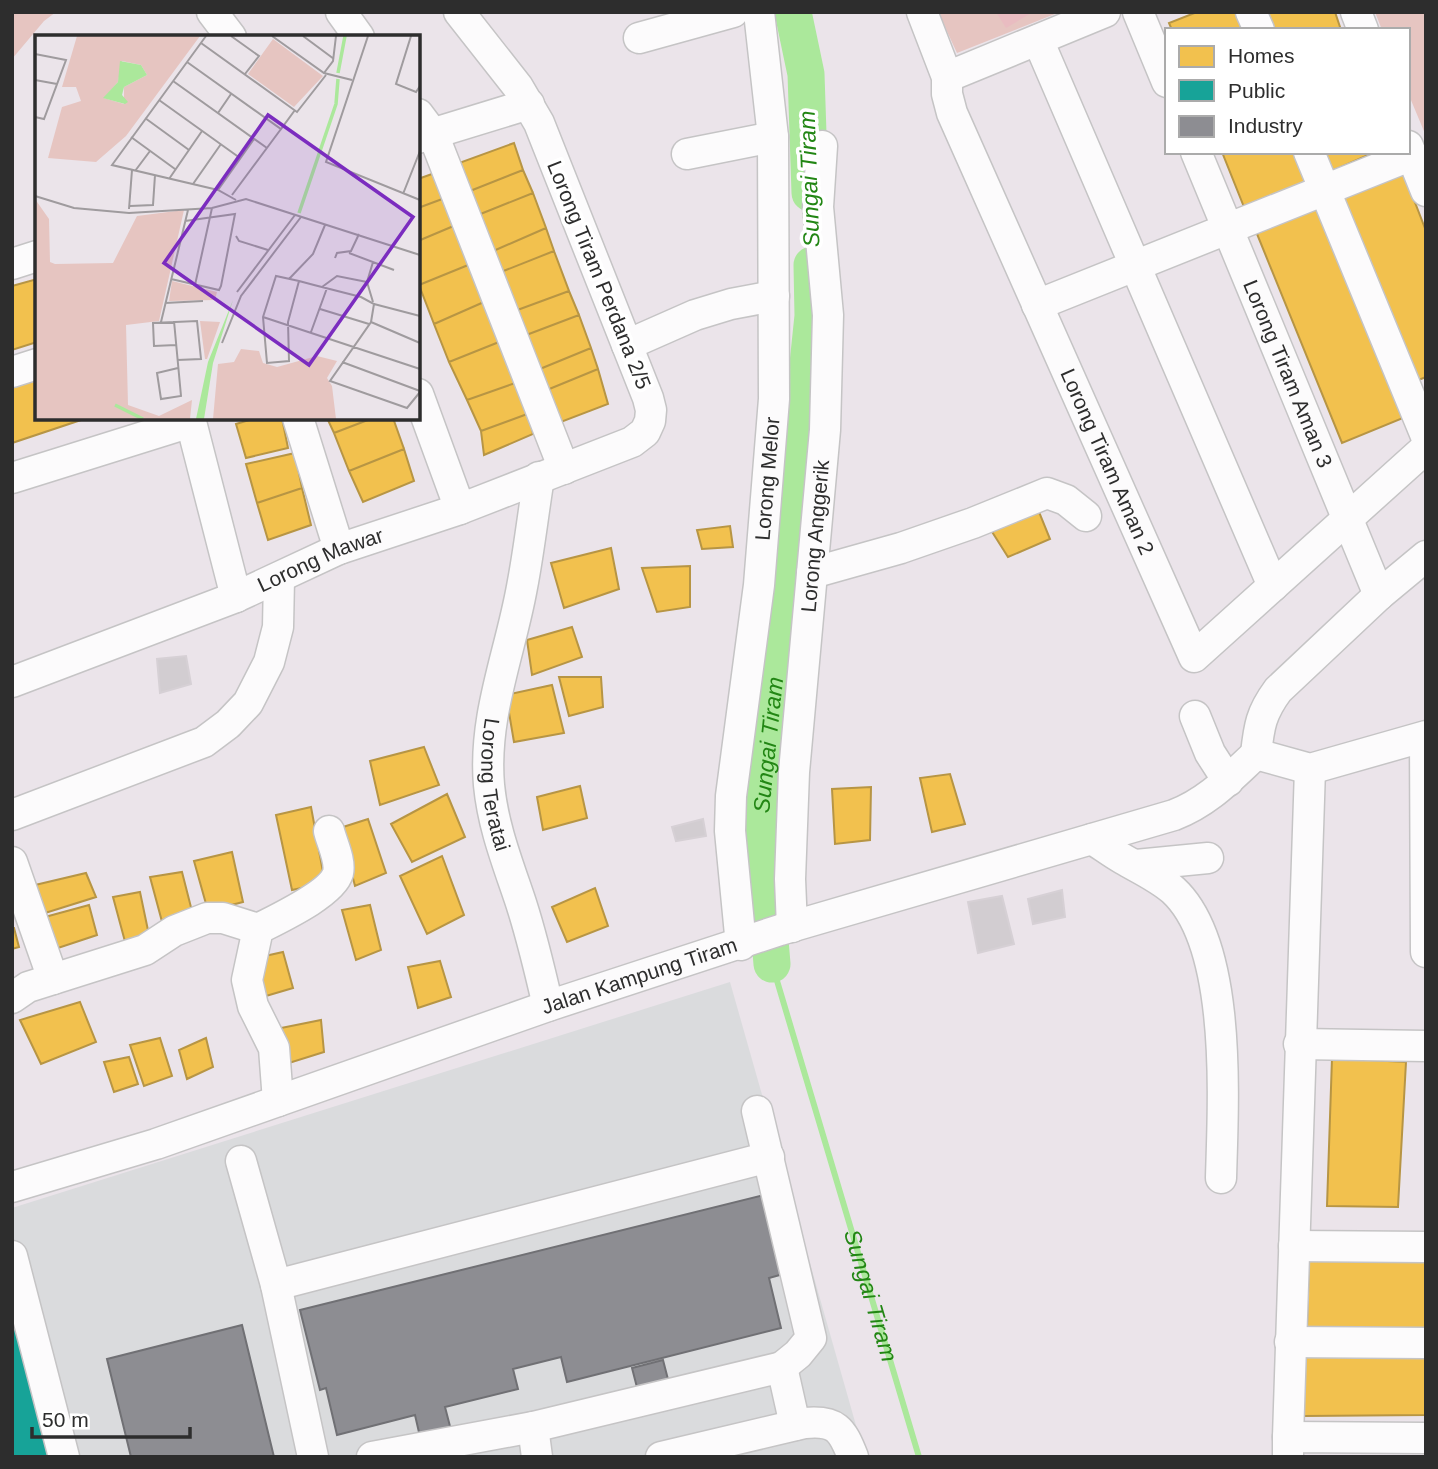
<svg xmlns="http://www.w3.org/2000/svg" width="1438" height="1469" viewBox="0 0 1438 1469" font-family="Helvetica,sans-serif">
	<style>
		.industrial { fill: #dadbdd }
		.green { fill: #e6c5c1 }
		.pitch { fill: #e9bcc1 }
		.homes { fill: #f2c14e; stroke: #b79544; stroke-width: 2 }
		.public { fill: #17a398; stroke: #1e8078; stroke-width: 2 }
		.industry { fill: #8d8d92; stroke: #707074; stroke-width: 2 }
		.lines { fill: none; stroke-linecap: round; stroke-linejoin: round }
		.stream { stroke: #abe89b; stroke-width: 6 }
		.river { stroke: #abe89b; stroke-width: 37 }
		.building { fill: #d2cdd1; stroke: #d6d0d5; stroke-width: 2 }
		.minor-casing { stroke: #c5c4c5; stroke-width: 33 }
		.minor { stroke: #fcfbfc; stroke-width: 30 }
		.labels { text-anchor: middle; stroke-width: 7; stroke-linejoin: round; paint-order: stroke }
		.street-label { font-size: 21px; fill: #2d2d2d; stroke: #fff }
		.water-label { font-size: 23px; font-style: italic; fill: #228614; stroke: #fff }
		.inset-river { fill: none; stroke: #abe89b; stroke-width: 3.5 }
		.inset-road { fill: none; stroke: #9f9b9e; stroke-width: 2 }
		.view { fill: #7b2cbf; fill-opacity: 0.15; stroke: #7b2cbf; stroke-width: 3.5 }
		.inset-edge { fill: none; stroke: #2d2d2d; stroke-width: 3.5 }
	</style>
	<rect width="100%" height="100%" fill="#ebe4ea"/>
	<path class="industrial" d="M730,982l135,475h-853v-249z"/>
	<path class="green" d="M12,12h44l-12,9 -32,38z
		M938,12h122l-103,41z
		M1375,12h51v124l-18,-43v-63h-26z"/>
	<path class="pitch" d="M996,12h37l-27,16z"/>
	<path class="homes" d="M1197,12h47l7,18h-79l-3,-7z
		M1264,12h71l6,18h-71z
		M514,143l9,27 -53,21 -11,-28z
		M1222,152h77l11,28 -66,27z
		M1314,152h61l-52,23z
		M443,170l10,25 -35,13v-29z
		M523,170l10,23 -55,22 -8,-24z
		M1404,174l22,57v146l-10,4 -78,-181z
		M533,193l13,35 -55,24 -13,-37z
		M453,195l10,27 -45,19v-33z
		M1326,202l77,216 -61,25 -87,-214z
		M463,222l15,39 -59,24 -1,-44z
		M546,228l8,23 -58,23 -5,-22z
		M554,251l15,40 -57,21 -16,-38z
		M478,261l15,37 -59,26 -15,-39z
		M37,279v63l-25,8v-64z
		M569,291l10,24 -58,22 -9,-25z
		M493,298l16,40 -60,24 -15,-38z
		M579,315l12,33 -56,23 -14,-34z
		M509,338l9,44 -51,18 -18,-38z
		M591,348l7,21 -56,23 -7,-21z
		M598,369l10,35 -55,21 -11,-33z
		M37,377v41h50l-75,25v-58z
		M518,382l12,31 -49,18 -14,-31z
		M530,413l3,21 -49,21 -3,-24z
		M256,418h26l6,30 -42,10 -10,-34z
		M327,418h46l-39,15z
		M373,418h20l11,31 -55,22 -15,-38z
		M404,449l10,32 -51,21 -14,-31z
		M295,453l7,35 -45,15 -11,-39z
		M302,488l9,37 -43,15 -11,-37z
		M1037,507l13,32 -42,18 -19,-30z
		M730,526l3,21 -31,2 -5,-19z
		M611,548l8,41 -55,19 -13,-45z
		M690,566v41l-33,5 -15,-44z
		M572,627l10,30 -50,18 -5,-35z
		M559,677h42l2,30 -34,9z
		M552,685l12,48 -50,9 -8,-47z
		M424,747l15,38 -59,20 -10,-44z
		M950,774l15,50 -33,8 -12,-54z
		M580,786l7,32 -44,12 -6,-33z
		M871,787l-1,53 -35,4 -3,-55z
		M447,794l18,43 -53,25 -21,-38z
		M311,807l14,76 -33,7 -16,-75z
		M368,819l18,54 -31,13 -15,-58z
		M232,852l11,50 -35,9 -14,-50z
		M442,856l22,59 -37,19 -27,-58z
		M182,872l13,51 -31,6 -14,-52z
		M86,873l10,24 -54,17 -7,-29z
		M595,888l13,38 -41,16 -15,-35z
		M140,892l10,48 -23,9 -14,-52z
		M89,905l8,30 -45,15 -7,-33z
		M370,905l11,45 -25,10 -14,-50z
		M12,928h2l5,19 -7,2z
		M283,952l10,36 -27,8 -10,-38z
		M440,961l11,36 -33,11 -10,-41z
		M80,1002l16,40 -55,22 -21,-44z
		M321,1020l3,32 -35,11 -8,-35z
		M160,1038l12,38 -28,10 -14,-41z
		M206,1038l7,29 -26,12 -8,-29z
		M129,1057l9,27 -24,8 -10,-30z
		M1332,1058l74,4 -8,145 -71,-1z
		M1309,1260l117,2v68l-119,-2z
		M1301,1349l125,2v64l-122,1z"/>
	<path class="public" d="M12,1286l42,171h-42z"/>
	<path class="industry" d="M768,1194l19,79 -18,5 12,50 -214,54 -6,-25 -48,12 5,20 -73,18 7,27 -31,7 -6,-26 -78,20 -11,-47 -6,2 -20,-80z
		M242,1325l32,132h-143l-24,-98z
		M663,1360l8,31 -31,8 -8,-31z"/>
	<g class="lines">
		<path class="stream" id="s1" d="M772,964l147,493"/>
		<g class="river">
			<path d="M793,12l13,62 4,119"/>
			<path id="s2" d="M772,964l-12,-142 53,-506 -1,-51"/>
		</g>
	</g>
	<path class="building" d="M186,656l5,28 -31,9 -3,-34z
		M703,819l3,17 -30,5 -4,-14z
		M1062,890l3,27 -32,7 -5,-25z
		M1002,896l12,48 -36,9 -10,-51z"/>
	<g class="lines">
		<g class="minor-casing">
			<g id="minor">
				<path d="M212,12l19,25"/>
				<path d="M341,12l18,25"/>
				<path id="s3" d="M922,12l25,65v17l5,19 242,544 232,-209"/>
				<path d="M1138,12l29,70"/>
				<path d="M1251,12l8,18"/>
				<path d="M1356,12l7,18"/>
				<path d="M639,38l94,-26"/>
				<path d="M1038,40l235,546"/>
				<path d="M947,77l158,-65"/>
				<path d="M418,114l15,20 131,335"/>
				<path d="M418,138l111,-34"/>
				<path d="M1408,146l18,45"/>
				<path id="s4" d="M1196,152l183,443"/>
				<path d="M1309,152l117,284"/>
				<path d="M687,154l86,-17"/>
				<path d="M12,264l25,-8"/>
				<path d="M1037,305l375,-150"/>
				<path d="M627,345l68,-30 36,-11 43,-8"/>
				<path d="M12,372l25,-8"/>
				<path d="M418,394l42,115"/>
				<path d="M190,418l46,179"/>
				<path d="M298,418l41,131"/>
				<path id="s5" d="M539,477c-6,37 -10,74 -17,110 -12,67 -39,129 -33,198 4,42 19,79 32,118 11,34 19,68 27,103"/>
				<path d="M12,478l179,-56"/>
				<path d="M812,573l89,-25 72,-25 74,-30 19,7 20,16"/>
				<path id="s6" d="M12,682l224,-85 103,-48 121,-40 172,-67 13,-10 5,-11 1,-11 -3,-12 -109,-275 -21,-36 -59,-75"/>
				<path d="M1195,716l15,37 18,28"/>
				<path d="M1425,737l1,215"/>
				<path d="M1256,754c3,-28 5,-41 22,-64l101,-95 47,-39"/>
				<path d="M1256,754l54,15 116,-33"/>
				<path d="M12,815l192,-73 24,-18 20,-21 21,-41 9,-35 1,-48"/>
				<path d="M1092,839c10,6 20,14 31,20 17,10 35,18 50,31 60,55 50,213 48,288"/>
				<path d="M12,862l41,117"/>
				<path d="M1136,865l72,-7"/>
				<path id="s7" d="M792,927l-2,-48 4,-107 31,-342 3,-115 -10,-108 4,-61"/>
				<path id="s8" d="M741,945l-11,-114 1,-35 28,-211 15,-186 -1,-262 -14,-125"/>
				<path d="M12,998l16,-11 117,-37 29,-19 33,-13h16l35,11"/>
				<path d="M1299,1044l127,2"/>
				<path d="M278,1101l-4,-53 -21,-42 -6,-26 11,-51c19,-10 74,-35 80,-56 3,-12 -6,-30 -9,-42"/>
				<path d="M757,1111l54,227 -13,16 -16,13"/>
				<path d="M241,1161l35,124 37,172"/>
				<path id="s9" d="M12,1187l144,-43 392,-138 232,-76 394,-115c34,-13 56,-37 82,-61"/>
				<path d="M1294,1246l132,1"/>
				<path d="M12,1256l52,201"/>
				<path d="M276,1285l493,-128"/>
				<path d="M1290,1342l136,1"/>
				<path d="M533,1427l4,30"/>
				<path d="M1288,1437l22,-668"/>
				<path d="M1288,1456v-19l138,1"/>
				<path d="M372,1457l161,-30 249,-60 13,58"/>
				<path d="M661,1457l144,-34c31,-3 37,6 48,34"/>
			</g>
		</g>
		<use href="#minor" class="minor"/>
	</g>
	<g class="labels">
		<g class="street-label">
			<text transform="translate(599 275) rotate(68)" y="7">Lorong Tiram Perdana 2/5</text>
			<text dy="7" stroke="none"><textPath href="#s4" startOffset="240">Lorong Tiram Aman 3</textPath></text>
			<text dy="7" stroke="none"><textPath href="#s3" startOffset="488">Lorong Tiram Aman 2</textPath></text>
			<text dy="7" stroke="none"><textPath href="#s8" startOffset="469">Lorong Melor</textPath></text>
			<text dy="7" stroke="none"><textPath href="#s7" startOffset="392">Lorong Anggerik</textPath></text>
			<text dy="7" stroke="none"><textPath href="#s6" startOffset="332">Lorong Mawar</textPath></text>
			<text dy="7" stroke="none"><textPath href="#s5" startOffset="313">Lorong Teratai</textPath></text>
			<text dy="7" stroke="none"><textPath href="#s9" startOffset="662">Jalan Kampung Tiram</textPath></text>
		</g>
		<g class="water-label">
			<text transform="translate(809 179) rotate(-92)" y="8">Sungai Tiram</text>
			<text dy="8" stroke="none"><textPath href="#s2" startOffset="220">Sungai Tiram</textPath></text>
			<text dy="8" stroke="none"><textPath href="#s1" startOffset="346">Sungai Tiram</textPath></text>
		</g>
	</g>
	<g transform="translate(35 35)">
		<rect width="385" height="385" fill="#ebe4ea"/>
		<path d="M42,1h123l-74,100 -30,26 -48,-4 14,-51 19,-6 -5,-14h-14zM87,26l19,4 6,10 -23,12v17l-20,-6 14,-16zM238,4l50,37 -29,31 -46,-33zM0,164l14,20 1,43 5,2 58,-1 24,-47 47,-6 -25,111 -33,4 2,80 31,11 33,-16 -2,19h-155zM137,246l45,11 -2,8 -46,1zM165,286l20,1 -13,37h-2zM206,314l18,2 4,12 14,4 40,-11 20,5 -10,17 5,8 4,33h-123l5,-55 16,-2z" fill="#e6c5c1" fill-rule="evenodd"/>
		<path d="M85,26l21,4 6,10 -23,12 -2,8 6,7 -3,2 -22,-6 15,-16zM198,265l-20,63 -9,56h-8l12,-57z" fill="#abe89b"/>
		<path class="inset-river" d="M303,38l7,-37M264,178l37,-109 2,-25M80,370l28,14"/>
		<path class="inset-road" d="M171,1l-94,129 106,25 18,10M196,1l28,20 -14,18M237,1l52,37 28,7M268,1l31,23M333,1l-42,126 94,38M376,1l-15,48 20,8 4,-6M166,8l96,69 29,-37M0,19l31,6 -22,59 -9,-2M152,27l94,67 14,-19M289,38l9,-12 3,-25M0,45l22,4M138,46l94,67M124,65l81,58M183,78l13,-19M110,83l44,32M96,102l44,32M100,136l15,-20M134,144l33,-48M158,149l28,-40M183,155l36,-51M368,159l17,-43M197,160l49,-66M0,161l39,12 55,5 83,-5 34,-9 174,56M95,171l23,-1 2,-30M94,174l3,-39M201,201l3,5 29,9M314,218l45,17M300,223l2,-5 14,-2 8,-17M136,244l48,11 2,-4 14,-72 -50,7M254,244l24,-25 12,-29M264,246l-11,41 1,39 -22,2 -4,-46 13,-41 23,5 15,4 47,12 13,7 -3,18 -41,59 77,27 13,-16M160,250l17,-77M287,252l15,-11 30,6M202,257l58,-77M338,267l-6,-20 6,-20M130,268l38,-2M339,269l46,12M285,274l49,15M228,282l157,52M139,286l7,75 -20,3 -4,-26 21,-5M126,287l27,-112M336,287l49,21M276,297l16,-44M187,308l19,-47 60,-79M141,310l-22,1 -1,-23 44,-2 4,38 -24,1M307,327l78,29"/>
		<path class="view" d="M233,80l145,102 -104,148 -145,-102z"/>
		<rect width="385" height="385" class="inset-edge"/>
	</g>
	<rect width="1438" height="1469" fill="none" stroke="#2d2d2d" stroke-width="28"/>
	<rect x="1165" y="28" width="245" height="126" fill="#ffffff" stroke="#ababab" stroke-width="2"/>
	<rect x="1179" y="46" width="35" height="21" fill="#f2c14e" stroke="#ababab" stroke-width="2"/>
	<text x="1228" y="63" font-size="21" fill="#2d2d2d">Homes</text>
	<rect x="1179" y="80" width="35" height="21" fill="#17a398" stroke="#ababab" stroke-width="2"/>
	<text x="1228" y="98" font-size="21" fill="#2d2d2d">Public</text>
	<rect x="1179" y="116" width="35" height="21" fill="#8d8d92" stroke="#ababab" stroke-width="2"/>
	<text x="1228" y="133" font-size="21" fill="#2d2d2d">Industry</text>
	<path d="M32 1427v10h158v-10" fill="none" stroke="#2d2d2d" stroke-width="3.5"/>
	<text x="42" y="1427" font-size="21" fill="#2d2d2d" stroke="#ffffff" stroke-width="5" paint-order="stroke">50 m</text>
</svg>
